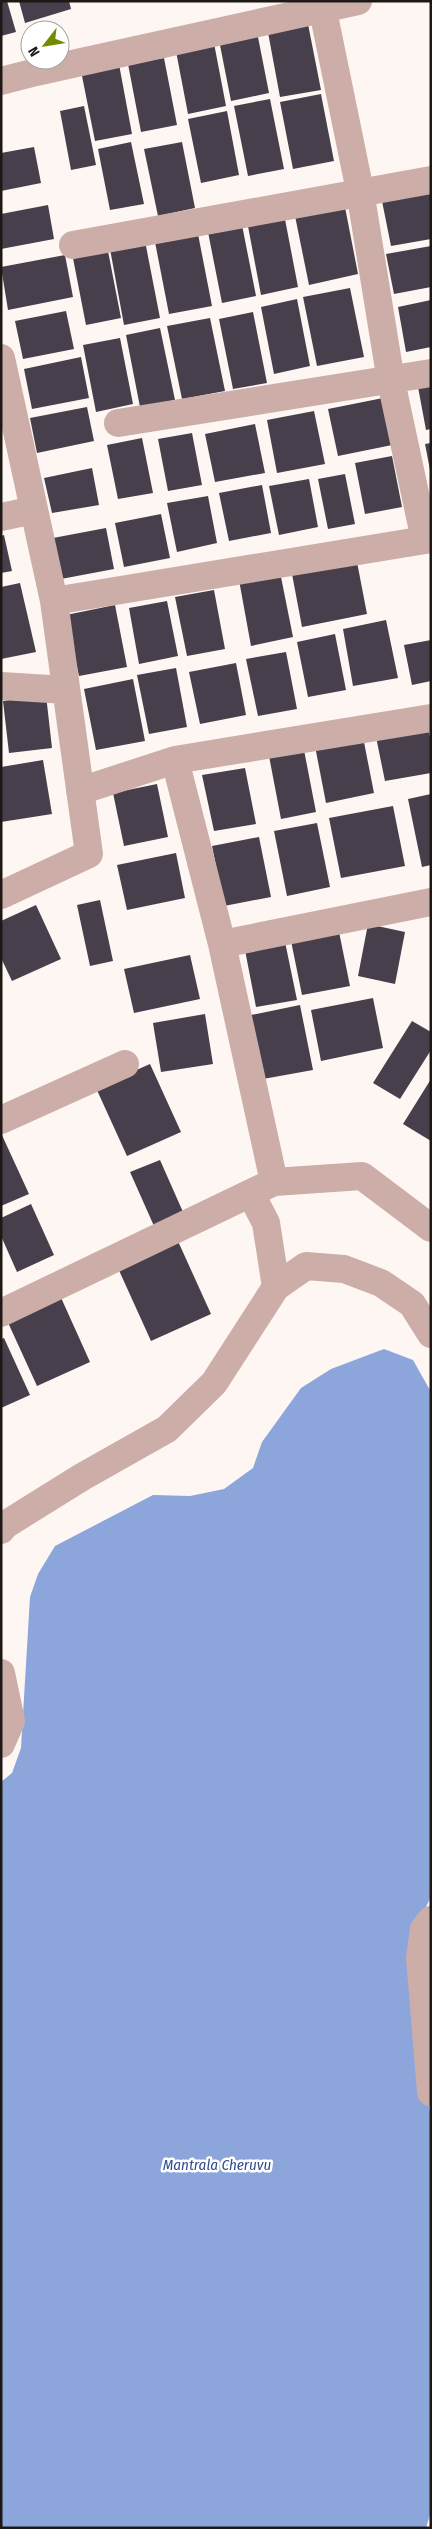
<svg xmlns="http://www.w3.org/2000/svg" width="432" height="2529" viewBox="0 0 432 2529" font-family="'Fira Sans Condensed',sans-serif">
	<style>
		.water { fill: #8ca5db }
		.building { fill: #473f4b }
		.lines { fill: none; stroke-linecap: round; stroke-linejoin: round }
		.minor { stroke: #ccada8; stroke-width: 28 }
		.labels { text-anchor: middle; stroke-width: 5; stroke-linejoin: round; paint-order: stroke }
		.water-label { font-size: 15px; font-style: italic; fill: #304c8e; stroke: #fff }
	</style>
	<rect width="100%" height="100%" fill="#fdf6f2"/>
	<path class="water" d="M384,1349l29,11 18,32v505l-23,45 9,90 14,87v392l-5,17h-425v-746l11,-9 9,-25 9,-151 8,-23 17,-28 98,-51 37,1 34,-7 29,-21 9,-26 39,-54 30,-19z"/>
	<path class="building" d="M1,1h6l9,31 -15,4z
		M19,1h50l2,8 -46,14z
		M307,19l14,71 -41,7 -13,-70z
		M257,32l12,61 -38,8 -12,-61z
		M213,38l13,68 -38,8 -13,-68z
		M164,58l13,67 -36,7 -13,-68z
		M118,59l14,75 -37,7 -15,-75z
		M321,94l13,67 -41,8 -13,-67z
		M270,99l14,70 -36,7 -14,-70z
		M84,106l12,59 -25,5 -11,-59z
		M227,111l12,64 -38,8 -13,-64z
		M131,142l13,62 -34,6 -12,-61z
		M182,142l13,66 -37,8 -14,-67z
		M34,147l7,36 -40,8v-38z
		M431,192v47l-40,7 -9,-45z
		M344,202l14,72 -49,11 -15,-74z
		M48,205l6,34 -53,10v-35z
		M284,214l14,73 -37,8 -14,-74z
		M242,225l14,71 -34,7 -14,-71z
		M198,234l14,72 -43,8 -14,-72z
		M145,241l15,77 -36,7 -14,-76z
		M107,246l14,72 -35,7 -14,-72z
		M431,246v41l-37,7 -8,-40z
		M65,255l8,42 -65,13 -7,-43z
		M350,288l14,69 -47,9 -14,-69z
		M297,299l13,67 -36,8 -13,-67z
		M431,300v47l-25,5 -8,-45z
		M66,311l8,38 -51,10 -8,-38z
		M253,312l14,71 -34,6 -14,-70z
		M210,318l15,73 -43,8 -15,-73z
		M160,328l15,72 -35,7 -14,-72z
		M120,338l13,66 -37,8 -13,-67z
		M81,357l8,41 -57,11 -8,-40z
		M431,384v45l-5,1 -8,-43z
		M388,397l9,47 -59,12 -10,-47z
		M87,407l7,34 -57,12 -7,-35z
		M314,411l11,53 -48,9 -10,-53z
		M255,424l10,49 -50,9 -10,-48z
		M192,433l10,52 -34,6 -10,-52z
		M142,438l11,55 -35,6 -11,-54z
		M431,443v27h-1l-5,-26z
		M392,456l10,51 -37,7 -10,-51z
		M92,468l7,37 -47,8 -8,-35z
		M345,474l10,50 -27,5 -10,-50z
		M309,479l9,48 -39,8 -10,-49z
		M262,485l9,48 -42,8 -10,-48z
		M208,496l9,47 -40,9 -10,-49z
		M161,514l9,44 -46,9 -9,-44z
		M106,528l8,41 -53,10 -8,-41z
		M4,535l8,36 -11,2v-37z
		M357,562l10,52 -65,13 -10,-53z
		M280,572l13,65 -42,9 -12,-66z
		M20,583l16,69 -35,7v-72z
		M214,590l11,59 -38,7 -12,-59z
		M167,601l11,55 -39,8 -10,-56z
		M115,605l12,62 -48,9 -13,-61z
		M386,620l12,58 -45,8 -10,-57z
		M335,634l11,56 -38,7 -11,-55z
		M431,640v41l-19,4 -8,-40z
		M286,652l11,57 -39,7 -12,-57z
		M236,663l10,52 -46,9 -11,-52z
		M176,668l11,59 -38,7 -12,-59z
		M133,679l12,62 -49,9 -12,-61z
		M46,695l6,53 -43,5 -6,-52z
		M428,727l3,15v31l-46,8 -9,-44z
		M363,737l11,56 -48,10 -11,-57z
		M304,750l12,62 -35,7 -12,-63z
		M43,760l9,54 -51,8v-55z
		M245,768l11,56 -42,7 -12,-56z
		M157,784l11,53 -44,9 -11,-53z
		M431,794v71l-9,2 -14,-68z
		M393,806l12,60 -64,12 -12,-60z
		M317,823l13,64 -43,9 -13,-65z
		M259,837l12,60 -47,9 -12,-60z
		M176,853l9,45 -58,12 -10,-45z
		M100,900l13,61 -23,5 -13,-61z
		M36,905l25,54 -49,22 -11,-23v-37z
		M368,924l37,8 -10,52 -37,-8z
		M338,927l12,59 -48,9 -12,-59z
		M284,937l13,63 -41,7 -12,-62z
		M190,955l10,44 -66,14 -10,-44z
		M373,998l10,50 -62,13 -10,-51z
		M300,1005l13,65 -50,9 -12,-64z
		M205,1014l8,50 -52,8 -8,-49z
		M412,1021l19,11v18l-31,49 -27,-16z
		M150,1064l31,68 -54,24 -31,-68z
		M431,1079v62l-28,-17z
		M1,1133l28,61 -28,12z
		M160,1160l23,52 -29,14 -24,-54z
		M31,1204l23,51 -37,17 -16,-36v-18z
		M177,1239l34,75 -60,27 -34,-75z
		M58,1291l32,71 -53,24 -32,-70z
		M4,1338l26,57 -29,13v-69z"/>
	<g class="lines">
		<path class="minor" d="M321,1l39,190 31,190 34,159
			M1,81l35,-9 322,-71
			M73,245l358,-65
			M1,358l53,243
			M118,423l313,-50
			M1,517l33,-7
			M1,686l65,4
			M431,718l-256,42 47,184 52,238 88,-6 69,52
			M80,791l95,-31
			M1,895l88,-41 -35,-253 377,-62
			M222,944l209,-42
			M1,1120l124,-56
			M251,1194l15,29 10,64
			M1,1313l273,-131
			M1,1530l4,-5 77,-48 85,-48 47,-46 62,-96 30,-21 38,3 37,14 31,21 19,30
			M1,1673l10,48 -10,23
			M431,1920l-7,9 -4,29 11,134"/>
	</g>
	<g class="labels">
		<g class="water-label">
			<text x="217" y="2170">Mantrala Cheruvu</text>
		</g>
	</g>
	<rect width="432" height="2529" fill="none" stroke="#1d1814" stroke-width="5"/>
	<g transform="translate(45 45) rotate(239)"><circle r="24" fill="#ffffff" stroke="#a5a3a1"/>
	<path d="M0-4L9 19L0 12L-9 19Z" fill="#718b01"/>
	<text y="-8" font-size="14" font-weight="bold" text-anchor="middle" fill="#1d1814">N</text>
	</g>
</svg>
